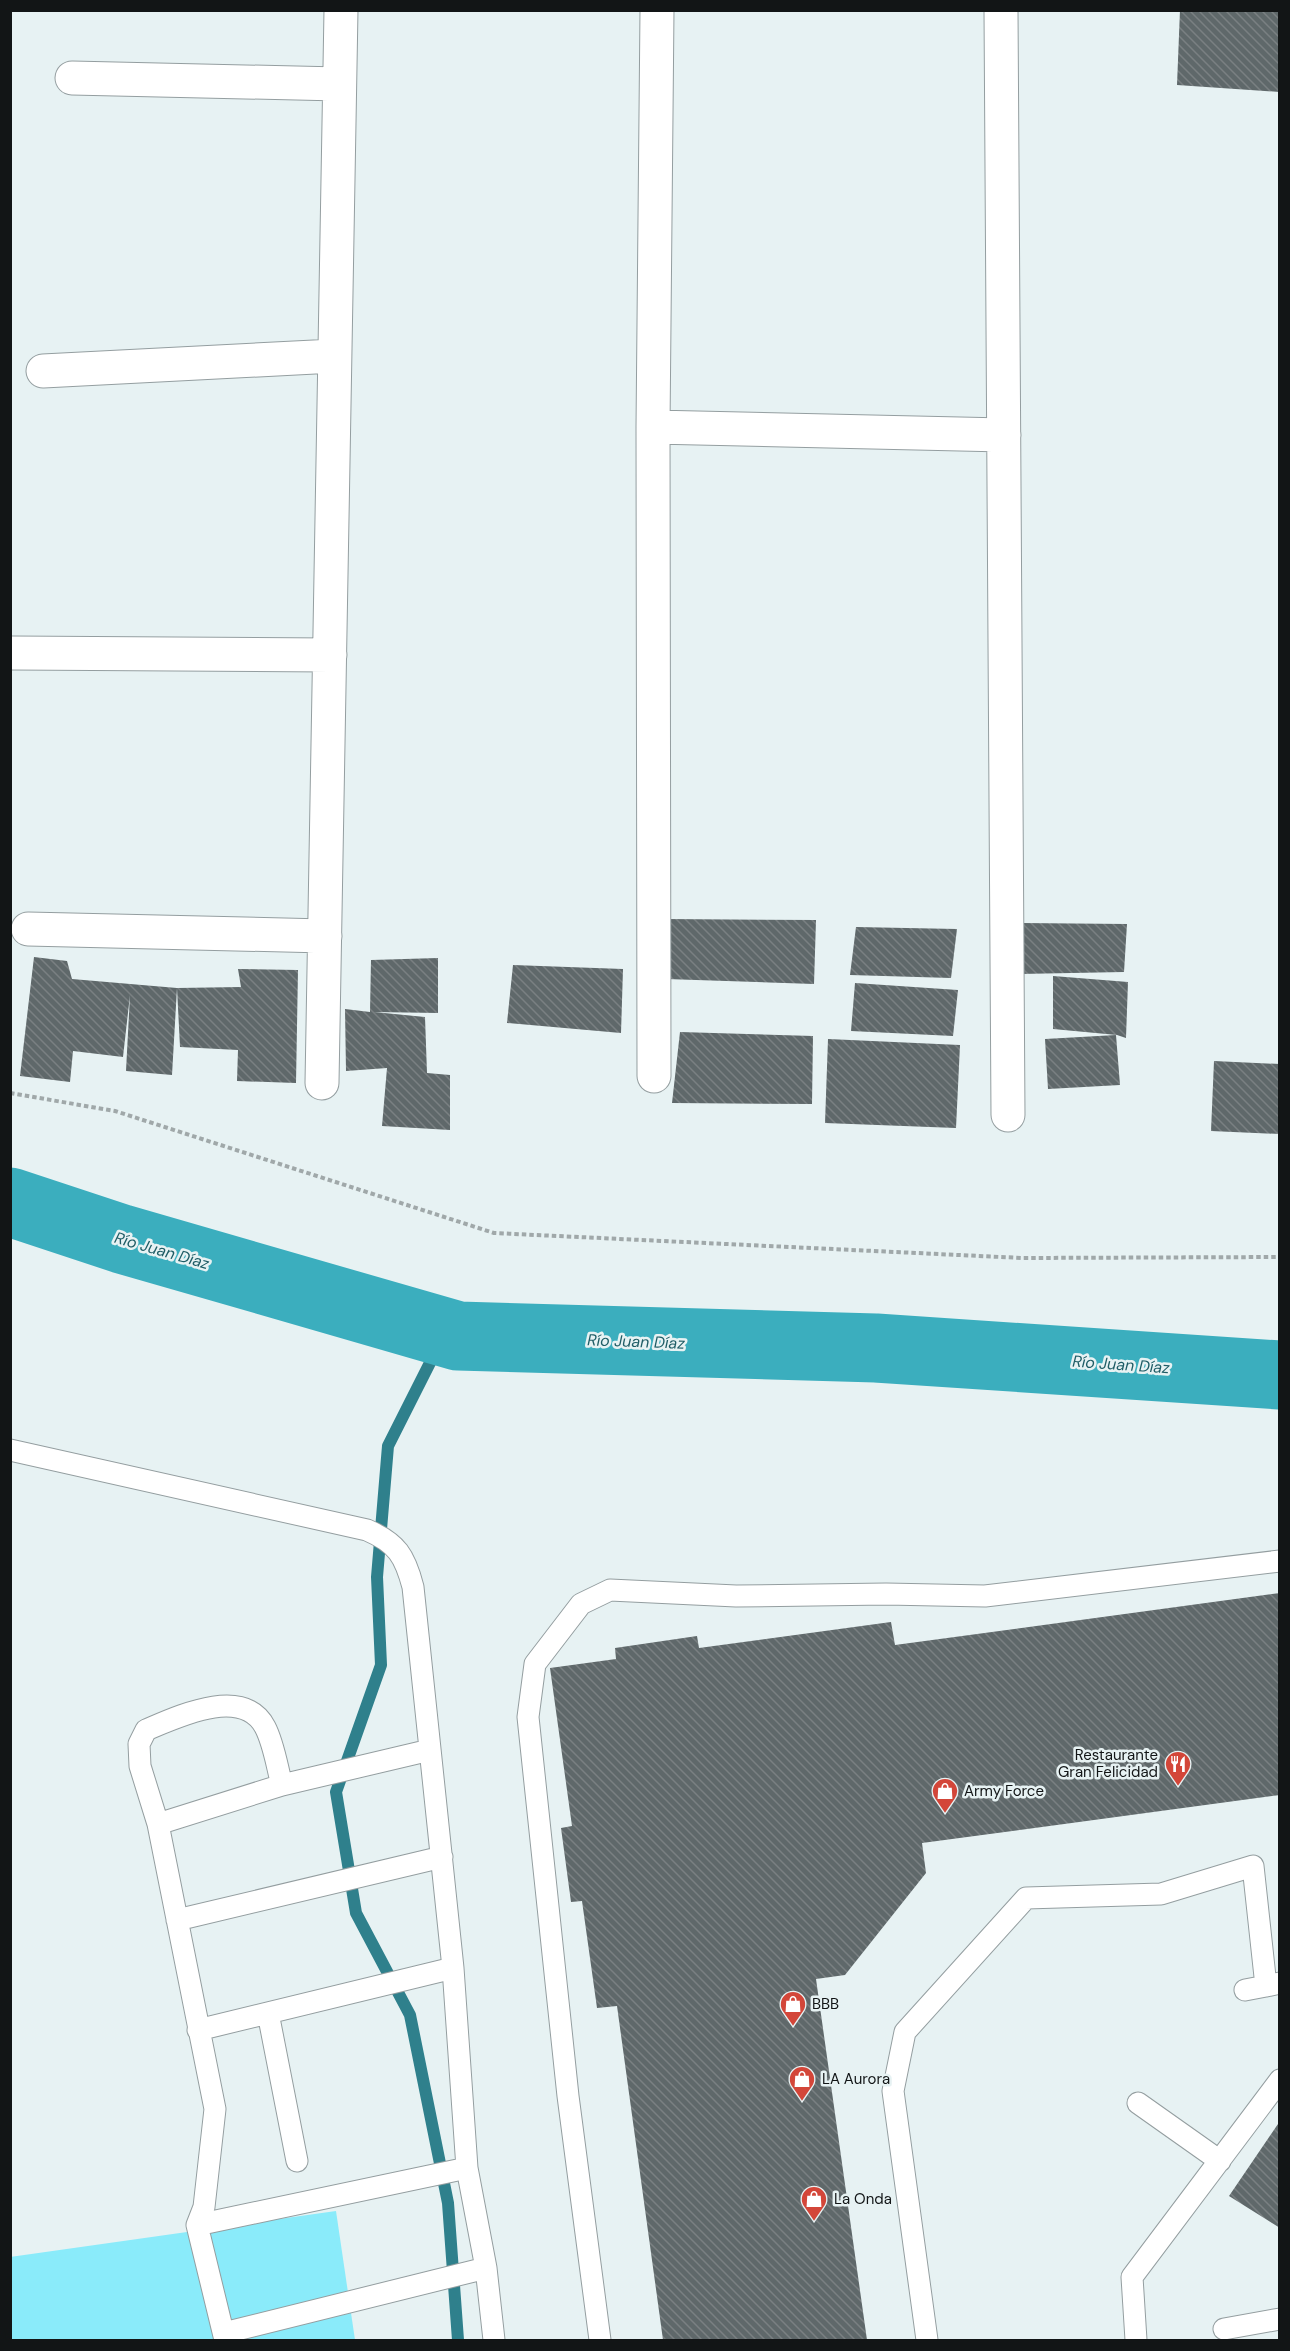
<svg xmlns="http://www.w3.org/2000/svg" width="1290" height="2351" viewBox="0 0 1290 2351" font-family="'DM Sans',sans-serif">
	<style>
		.grass { fill: #8aebfa }
		.lines { fill: none; stroke-linecap: round; stroke-linejoin: round }
		.stream { stroke: #2f808c; stroke-width: 12 }
		.river { stroke: #3baebe; stroke-width: 69 }
		.building { fill: url(#building-back-hatch) }
		.lane-casing { stroke: #949ea0; stroke-width: 23 }
		.street-casing { stroke: #949ea0; stroke-width: 35 }
		.path { stroke: #a0a8a9; stroke-width: 4; stroke-dasharray: 4.5 3; stroke-linecap: butt }
		.lane { stroke: #fff; stroke-width: 21 }
		.street { stroke: #fff; stroke-width: 33 }
		.labels { text-anchor: middle; stroke-width: 5; stroke-linejoin: round; paint-order: stroke }
		.poi-label { font-size: 15px; fill: #121516; stroke: #e7f2f3; text-anchor: start }
		.water-label { font-size: 16px; font-style: italic; fill: #1f5d66; stroke: #e7f2f3 }
	</style>
	<defs>
		<pattern id="building-back-hatch" width="6" height="6" patternUnits="userSpaceOnUse" patternTransform="scale(1.5)"><rect width="6" height="6" fill="#5f686a"/><path d="M-1 5l2 2M0 0l6 6M5-1l2 2" fill="none" stroke="#7a8082"/></pattern>
	</defs>
	<rect width="100%" height="100%" fill="#e7f2f3"/>
	<path class="grass" d="M336,2211l19,129h-344l-1,-83z"/>
	<g class="lines">
		<path class="stream" d="M445,1333l-57,113 -11,131 4,88 -45,127 20,121 54,102 38,188 10,137"/>
		<path class="river" d="M10,1202l112,37 336,97 418,12 404,27"/>
	</g>
	<path class="building" d="M1180,10h100v82l-103,-7z
		M663,919l153,1 -2,64 -148,-5z
		M1021,923l106,1 -3,48 -105,2z
		M856,927l101,2 -6,49 -101,-3z
		M34,957l33,4 5,18 105,9 64,-1 -3,-18 60,1 -2,113 -59,-2 1,-31 -58,-3 -3,-59 -5,87 -46,-4 4,-76 -7,62 -50,-6 -3,31 -50,-6z
		M438,958v55l-64,-1 51,5 2,56 23,2v55l-68,-4 5,-58 -41,3 -1,-62 25,3 1,-52z
		M513,965l110,4 -2,64 -114,-10z
		M1053,976l75,6 -2,56 -9,-3 -64,-6z
		M855,983l103,7 -5,46 -102,-5z
		M680,1032l133,4 -1,68 -140,-1z
		M1116,1035l4,50 -72,4 -3,-50z
		M828,1039l132,6 -4,83 -131,-5z
		M1214,1061l66,3v70l-69,-3z
		M1280,1593v202l-358,48 4,30 -81,102 -29,4 51,361h-204l-46,-334 -20,2 -15,-107 -11,1 -10,-74 11,-2 -22,-158 66,-9 -1,-11 82,-12 2,12 192,-26 4,23z
		M1280,2121v107l-51,-32z"/>
	<g class="lines">
		<g class="lane-casing">
			<path id="lane" d="M10,1450l357,80c30,13 38,26 46,57l40,381 14,200 19,100 8,72
				M158,1824l124,-39 148,-35
				M177,1920l265,-63
				M1245,1990l21,-4
				M268,2013l29,148
				M198,2030l255,-62
				M1138,2103l82,58
				M197,2225l270,-57
				M1224,2329l56,-10
				M224,2333l262,-65
				M225,2340l-28,-115 7,-18 11,-98 -57,-285 -18,-58 -1,-22 7,-14c31,-13 97,-45 119,-3 9,17 12,40 17,58
				M600,2340l-32,-244 -40,-379 7,-53 46,-60 29,-14 126,6 150,-2 99,2 295,-35
				M927,2340l-34,-249 12,-59 121,-134 135,-4 92,-28 13,120 14,-3
				M1136,2340l-4,-63 148,-197"/>
		</g>
		<g class="street-casing">
			<path id="street" d="M1001,10l7,1105
				M72,78l267,6
				M43,371l291,-15
				M653,427l351,8
				M12,653l318,2
				M28,929l297,7
				M654,1076l-1,-649 4,-417
				M322,1083l19,-1073"/>
		</g>
		<path class="path" d="M10,1093l105,18 379,122 528,25 258,-1"/>
		<use href="#lane" class="lane"/>
		<use href="#street" class="street"/>
	</g>
	<defs>
		<g id="restaurant-pin" transform="scale(1.35)"><path d="M0 17L-7.5 6A9.5 9.5 0 1 1 7.5 6Z" fill="#d34639" stroke="#e7f2f3"/><path d="M-5-6h1v4h1v-4h1v4h1v-4h1v5L-1.5 .5V6h-2V.5L-5-1ZM5-6V6H3V1.5H1.5Q1.5-4 5-6Z" fill="#fff"/></g>
		<g id="shop-pin" transform="scale(1.35)"><path d="M0 17L-7.5 6A9.5 9.5 0 1 1 7.5 6Z" fill="#d34639" stroke="#e7f2f3"/><path d="M-5-2.5h2.3a2.7 3.5 0 0 1 5.4 0H5L5.5 6h-11ZM-1.5-2.5h3a1.5 2.3 0 0 0-3 0Z" fill="#fff"/></g>
	</defs>
	<g fill-rule="evenodd">
		<use href="#restaurant-pin" x="1178" y="1764"/>
		<use href="#shop-pin" x="945" y="1791"/>
		<use href="#shop-pin" x="793" y="2004"/>
		<use href="#shop-pin" x="802" y="2079"/>
		<use href="#shop-pin" x="814" y="2199"/>
	</g>
	<g class="labels">
		<g class="poi-label">
			<text x="1158" y="1760" text-anchor="end">Restaurante<tspan x="1158" dy="17">Gran Felicidad</tspan></text>
			<text x="964" y="1796">Army Force</text>
			<text x="812" y="2009">BBB</text>
			<text x="822" y="2084">LA Aurora</text>
			<text x="834" y="2204">La Onda</text>
		</g>
		<g class="water-label">
			<text transform="translate(162 1250) rotate(16)" y="6">Río Juan Díaz</text>
			<text transform="translate(636 1341) rotate(2)" y="6">Río Juan Díaz</text>
			<text transform="translate(1121 1364) rotate(4)" y="6">Río Juan Díaz</text>
		</g>
	</g>
	<rect width="1290" height="2351" fill="none" stroke="#121516" stroke-width="24"/>
</svg>
